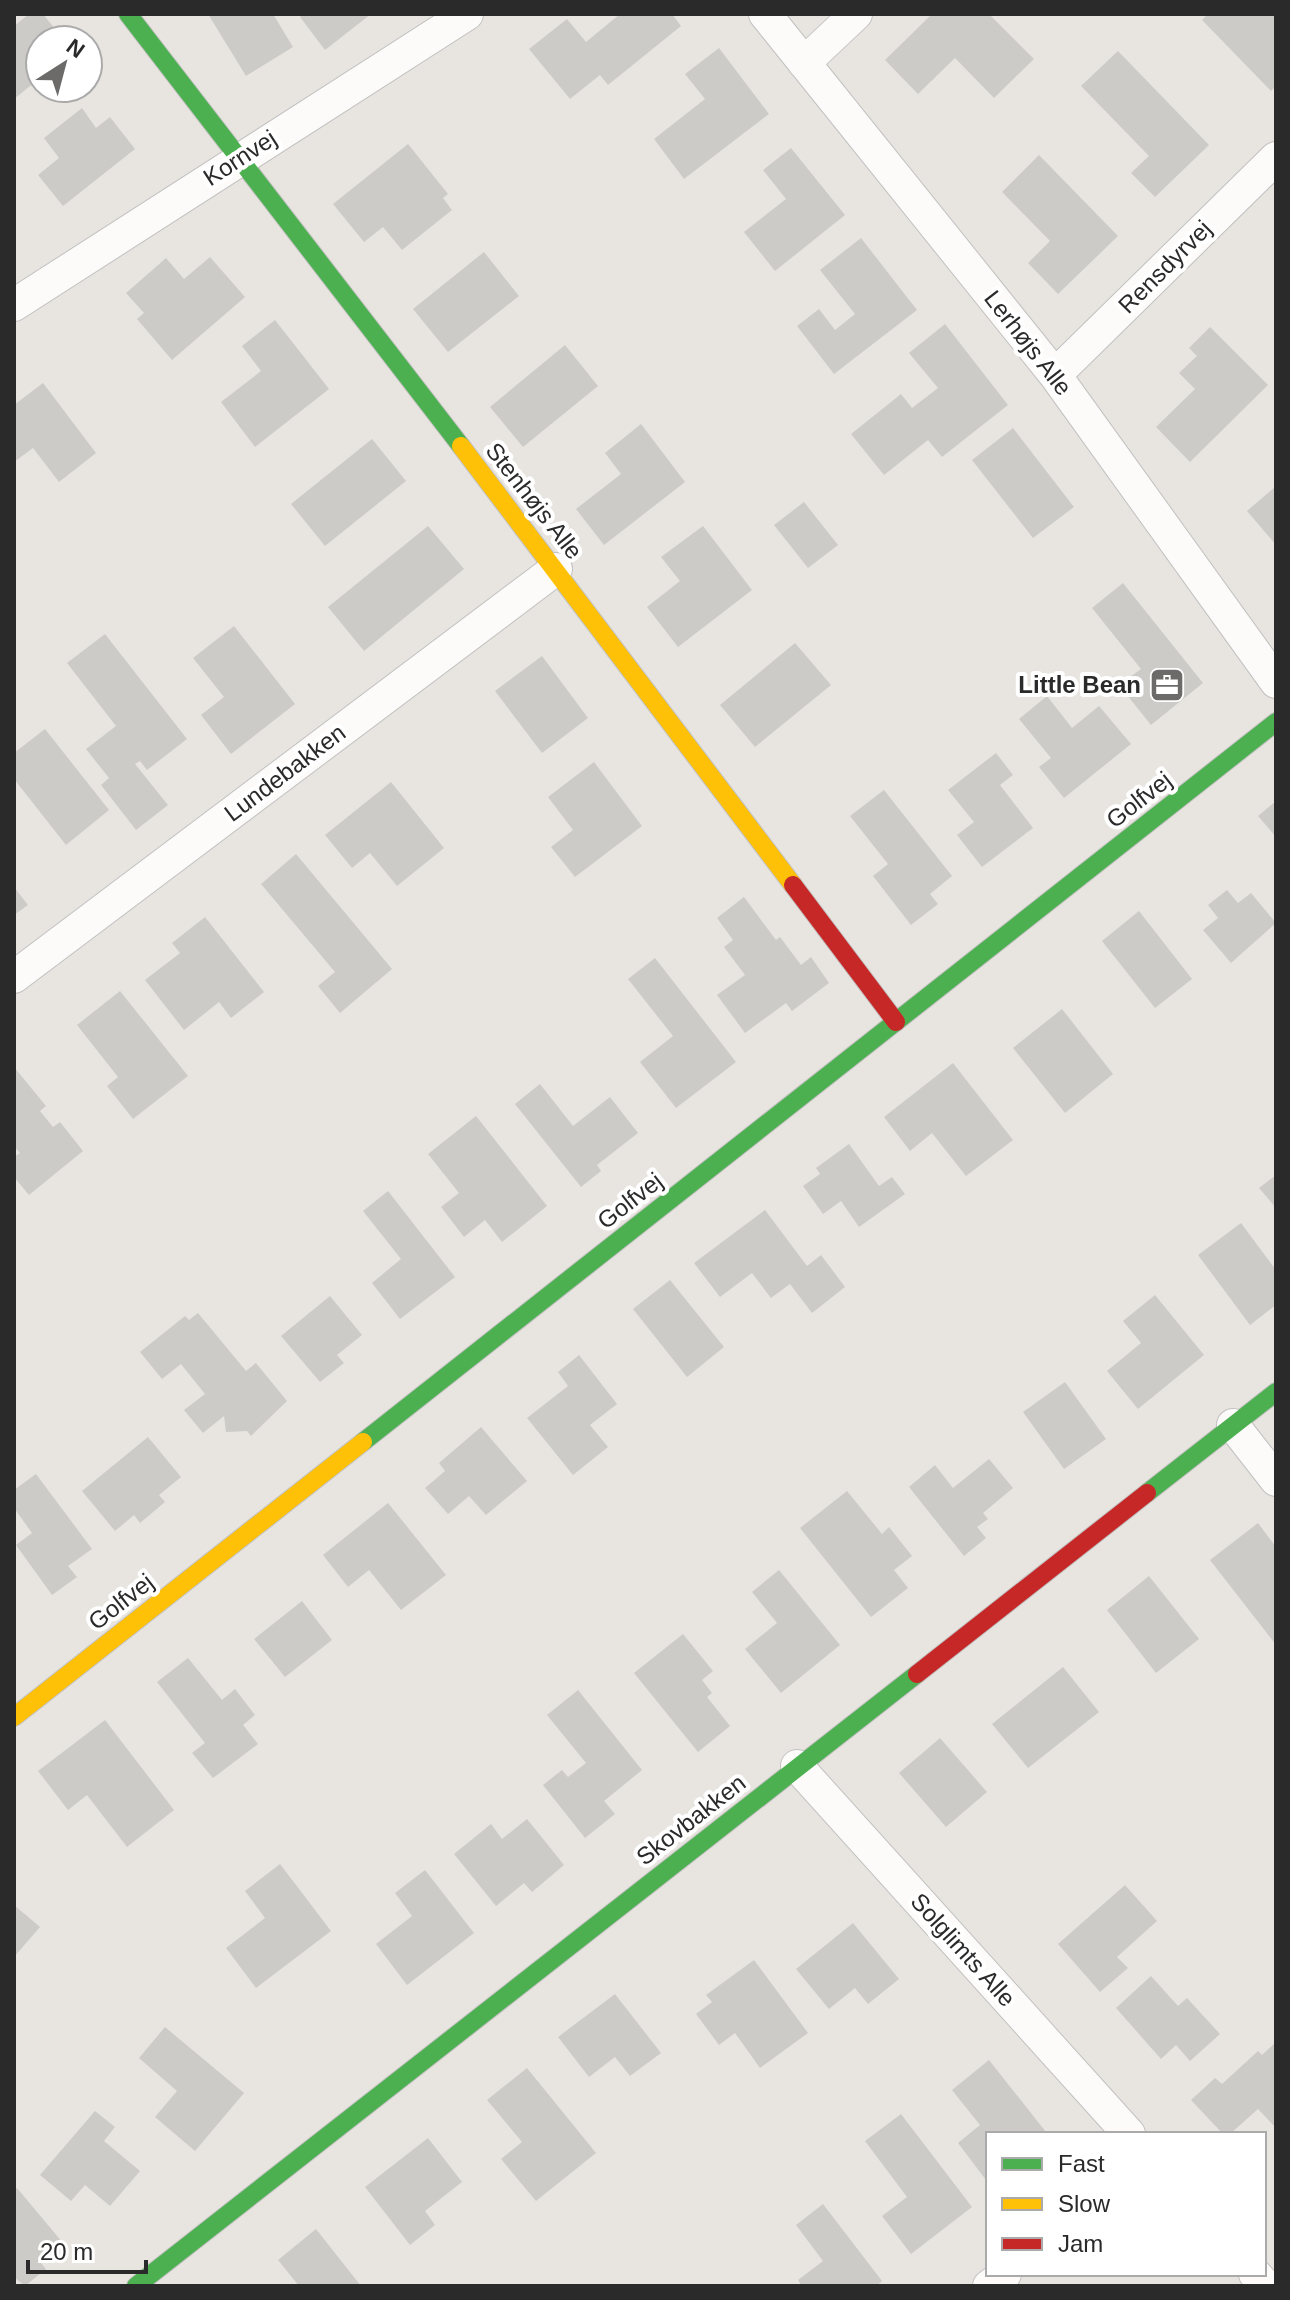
<svg xmlns="http://www.w3.org/2000/svg" width="1290" height="2300" viewBox="0 0 1290 2300" font-family="Helvetica,sans-serif">
	<style>
		.building { fill: #cdcbc7 }
		.lines { fill: none; stroke-linecap: round; stroke-linejoin: round }
		.street-casing { stroke: #c2c1c1; stroke-width: 34 }
		.fast-casing { stroke: #c2c1c1; stroke-width: 20 }
		.slow-casing { stroke: #c2c1c1; stroke-width: 20 }
		.jam-casing { stroke: #c2c1c1; stroke-width: 20 }
		.street { stroke: #fcfbfa; stroke-width: 32 }
		.fast { stroke: #4caf50; stroke-width: 18 }
		.slow { stroke: #ffc107; stroke-width: 18 }
		.jam { stroke: #c62828; stroke-width: 18 }
		.labels { text-anchor: middle; stroke-width: 8; stroke-linejoin: round; paint-order: stroke }
		.street-label { font-size: 24px; fill: #2a2a2a; stroke: #fff }
		.poi-label { font-size: 24px; font-weight: bold; fill: #2a2a2a; stroke: #fff; text-anchor: end }
	</style>
	<rect width="100%" height="100%" fill="#e8e5e0"/>
	<path class="building" d="M29,14h14l21,26h-24v38l-26,21v-73z
		M208,14h65l20,33 -47,29z
		M304,14h67l-46,36 -25,-33z
		M620,14h52l9,12 -73,59 -8,-10 -30,24 -41,-50 38,-30 19,23z
		M932,14h57l45,45 -40,39 -39,-40 -37,36 -33,-34z
		M1208,14l68,1v71l-5,5 -69,-71z
		M719,48l50,66 -85,65 -30,-40 51,-40 -20,-25z
		M1118,51l91,94 -54,52 -24,-24 18,-17 -68,-70z
		M82,108l14,20 14,-11 25,32 -72,57 -25,-31 21,-17 -15,-20z
		M408,144l40,50 -5,4 9,12 -50,40 -19,-23 -19,15 -31,-38z
		M791,148l54,67 -70,56 -31,-39 42,-33 -23,-29z
		M1039,155l79,81 -60,58 -30,-31 22,-22 -48,-49z
		M861,238l56,72 -83,64 -37,-48 22,-17 16,21 20,-16 -35,-44z
		M484,252l35,44 -71,56 -35,-43z
		M210,257l35,40 -73,63 -35,-41 7,-6 -18,-20 40,-35 18,21z
		M275,320l54,69 -74,58 -34,-45 40,-31 -19,-25z
		M945,324l63,81 -66,52 -14,-17 -44,35 -33,-41 50,-40 11,14 26,-20 -29,-35z
		M1210,327l58,58 -78,77 -34,-35 39,-38 -16,-16 18,-17 -8,-8z
		M565,345l33,41 -75,61 -33,-40z
		M43,383l53,70 -37,29 -26,-34 -19,14v-57z
		M641,424l44,58 -81,63 -28,-36 45,-35 -16,-21z
		M1013,428l61,79 -41,31 -61,-78z
		M372,439l34,42 -81,65 -34,-42z
		M1276,486v59l-29,-34z
		M804,502l34,43 -30,23 -34,-43z
		M428,526l36,43 -100,82 -36,-44z
		M703,526l49,64 -74,57 -31,-40 33,-26 -19,-24z
		M1123,583l80,100 -52,42 -32,-40 22,-16 -49,-61z
		M234,626l61,78 -64,50 -30,-39 23,-18 -31,-39z
		M105,634l82,105 -40,31 -7,-9 -5,3 33,41 -32,25 -35,-45 8,-7 -23,-29 30,-23 -49,-63z
		M795,643l36,42 -76,62 -35,-42z
		M542,656l46,62 -46,35 -47,-62z
		M1047,696l25,32 27,-22 32,38 -67,54 -25,-31 12,-9 -32,-39z
		M45,729l64,81 -43,35 -52,-66v-26z
		M996,753l17,22 -13,10 33,43 -51,39 -25,-32 17,-13 -26,-32z
		M594,762l48,64 -67,51 -24,-30 22,-17 -25,-33z
		M391,782l53,66 -47,38 -27,-33 -18,15 -27,-33z
		M884,790l68,86 -22,18 8,10 -27,21 -38,-49 15,-12 -38,-48z
		M1276,801v36l-18,-21z
		M296,854l96,115 -52,44 -22,-27 17,-14 -74,-88z
		M14,887l14,18 -14,10z
		M1227,890l11,13 13,-10 25,30 -45,40 -28,-33 15,-12 -10,-13z
		M744,897l32,43 4,-3 21,28 10,-8 18,26 -37,28 -6,-8 -41,30 -28,-38 28,-20 -21,-28 9,-7 -16,-22z
		M1139,911l53,68 -37,29 -53,-67z
		M205,917l59,75 -33,26 -12,-16 -35,28 -39,-50 35,-27 -8,-10z
		M655,958l81,104 -60,46 -36,-46 33,-26 -45,-57z
		M120,991l68,85 -55,43 -26,-33 11,-9 -41,-52z
		M1062,1009l51,65 -48,39 -52,-65z
		M953,1063l60,77 -47,36 -34,-43 -22,18 -26,-34z
		M14,1067l32,39 -6,5 13,16 7,-5 23,29 -54,44 -15,-18v-20l6,-4 -6,-7z
		M540,1084l33,42 37,-29 28,36 -41,32 4,6 -20,16 -66,-83z
		M476,1116l71,90 -45,36 -17,-22 -21,17 -23,-30 18,-14 -31,-39z
		M849,1144l30,42 13,-9 13,17 -46,33 -18,-26 -18,13 -20,-28 17,-12 -4,-6z
		M1276,1175v33l-17,-20z
		M388,1191l67,86 -55,42 -28,-36 29,-24 -38,-48z
		M765,1210l42,56 14,-11 24,32 -33,26 -22,-29 -19,14 -19,-25 -32,24 -26,-34z
		M1241,1223l35,47v35l-26,20 -52,-70z
		M670,1280l54,67 -37,30 -54,-68z
		M1155,1295l49,60 -66,54 -31,-38 34,-28 -18,-22z
		M330,1296l32,39 -25,20 7,8 -24,19 -39,-46z
		M198,1313l48,58 10,-8 31,38 -36,35 -4,-5 -21,1 -2,-16 -21,17 -19,-23 21,-16 -24,-30 -19,15 -22,-27 45,-36 4,4z
		M579,1355l38,49 -27,21 18,22 -35,28 -46,-57 41,-32 -10,-14z
		M1065,1382l41,57 -42,30 -41,-57z
		M481,1427l46,54 -41,34 -17,-19 -21,18 -23,-26 20,-17 -6,-8z
		M148,1437l33,40 -22,18 6,7 -25,21 -6,-8 -19,16 -33,-40z
		M989,1459l24,29 -30,25 5,6 -11,8 9,11 -22,18 -55,-69 26,-22 18,23z
		M36,1474l56,75 -24,17 9,11 -25,18 -36,-50 16,-12 -18,-25v-18z
		M847,1491l35,43 7,-7 23,29 -18,14 14,18 -37,29 -71,-89z
		M388,1503l58,72 -45,35 -32,-40 -21,17 -25,-32z
		M1258,1523l18,24v98l-66,-85z
		M779,1570l61,75 -59,48 -36,-44 32,-26 -25,-31z
		M1149,1576l50,63 -43,34 -49,-63z
		M302,1601l30,39 -47,37 -31,-38z
		M683,1634l30,37 -11,9 10,13 -5,4 23,29 -32,26 -64,-79z
		M188,1658l34,42 13,-11 20,26 -12,10 15,19 -45,34 -21,-25 13,-10 -48,-61z
		M1063,1667l36,45 -71,56 -36,-44z
		M578,1690l64,80 -38,31 11,13 -30,24 -42,-53 19,-15 6,7 18,-14 -39,-48z
		M105,1720l69,90 -47,37 -40,-52 -19,15 -30,-39z
		M940,1738l47,54 -41,35 -47,-54z
		M527,1819l37,46 -32,27 -8,-9 -28,23 -42,-52 37,-30 11,15z
		M280,1864l51,67 -75,57 -30,-40 39,-30 -20,-27z
		M425,1870l49,63 -67,52 -31,-41 36,-28 -17,-23z
		M1125,1885l32,36 -40,36 11,11 -28,24 -42,-48z
		M14,1905l26,22 -26,30z
		M853,1923l46,56 -31,25 -13,-16 -26,21 -33,-40z
		M754,1960l54,73 -48,35 -25,-35 -16,12 -23,-31 16,-12 -6,-7z
		M1151,1976l27,30 9,-8 33,36 -30,27 -14,-16 -15,14 -45,-51z
		M615,1994l46,59 -31,23 -15,-19 -26,20 -31,-40z
		M165,2027l79,66 -49,58 -40,-34 22,-26 -38,-33z
		M1276,2042v86l-18,-19 -28,25h-7l-32,-34 24,-22 7,6 36,-33 4,4z
		M989,2060l57,72 -58,2 -2,46 -28,-37 22,-18 -28,-35z
		M527,2068l69,85 -60,48 -35,-42 21,-17 -35,-42z
		M95,2111l20,16 -11,14 36,30 -30,35 -25,-21 -14,16 -31,-26z
		M901,2114l71,93 -61,47 -29,-38 25,-19 -42,-56z
		M428,2138l34,44 -37,29 10,14 -25,20 -45,-58z
		M17,2188l46,55 -23,19 6,7 -21,17 -11,-9v-86z
		M823,2204l59,77 -6,5h-74l-4,-6 25,-19 -27,-36z
		M316,2229l45,57h-62l-21,-26z"/>
	<g class="lines">
		<g class="street-casing">
			<path id="street" d="M765,14l290,361 221,307
				M804,63l52,-49
				M14,305l453,-291
				M1055,375l221,-217
				M14,977l542,-408
				M1233,1425l43,55
				M797,1766l332,368
				M1255,2274l11,12
				M989,2286l16,-12"/>
		</g>
		<g class="fast-casing">
			<path id="fast" d="M128,14l333,432
				M363,1442l913,-720
				M1147,1493l129,-101
				M136,2286l781,-612"/>
		</g>
		<g class="slow-casing">
			<path id="slow" d="M461,446l332,439
				M14,1717l349,-275"/>
		</g>
		<g class="jam-casing">
			<path id="jam" d="M793,885l103,137
				M917,1674l230,-181"/>
		</g>
		<use href="#street" class="street"/>
		<use href="#fast" class="fast"/>
		<use href="#slow" class="slow"/>
		<use href="#jam" class="jam"/>
	</g>
	<defs>
		<g id="office-square" transform="scale(1.8)"><rect x="-9" y="-9" width="18" height="18" rx="4" fill="#6c6b6a" stroke="#fff"/><path d="M-6-3h4V-5.5h4V-3h4V5H-6ZM-1-4.5V-3h2v-1.5ZM-6 0V1H6V0Z" fill="#fff"/></g>
	</defs>
	<g fill-rule="evenodd">
		<use href="#office-square" x="1167" y="685"/>
	</g>
	<g class="labels">
		<g class="street-label">
			<text transform="translate(240 158) rotate(-33)" y="8">Kornvej</text>
			<text transform="translate(1165 267) rotate(-45)" y="8">Rensdyrvej</text>
			<text transform="translate(1028 343) rotate(52)" y="8">Lerhøjs Alle</text>
			<text transform="translate(534 501) rotate(52)" y="8">Stenhøjs Alle</text>
			<text transform="translate(285 773) rotate(-37)" y="8">Lundebakken</text>
			<text transform="translate(1139 800) rotate(-38)" y="8">Golfvej</text>
			<text transform="translate(630 1201) rotate(-38)" y="8">Golfvej</text>
			<text transform="translate(121 1602) rotate(-38)" y="8">Golfvej</text>
			<text transform="translate(691 1820) rotate(-38)" y="8">Skovbakken</text>
			<text transform="translate(963 1950) rotate(48)" y="8">Solglimts Alle</text>
		</g>
		<g class="poi-label">
			<text x="1141" y="693">Little Bean</text>
		</g>
	</g>
	<rect width="1290" height="2300" fill="none" stroke="#2a2a2a" stroke-width="32"/>
	<rect x="986" y="2132" width="280" height="144" fill="#ffffff" stroke="#aaaaaa" stroke-width="2"/>
	<rect x="1002" y="2158" width="40" height="12" fill="#4caf50" stroke="#aaaaaa" stroke-width="2"/>
	<text x="1058" y="2172" font-size="24" fill="#2a2a2a">Fast</text>
	<rect x="1002" y="2198" width="40" height="12" fill="#ffc107" stroke="#aaaaaa" stroke-width="2"/>
	<text x="1058" y="2212" font-size="24" fill="#2a2a2a">Slow</text>
	<rect x="1002" y="2238" width="40" height="12" fill="#c62828" stroke="#aaaaaa" stroke-width="2"/>
	<text x="1058" y="2252" font-size="24" fill="#2a2a2a">Jam</text>
	<g transform="translate(64 64) rotate(36)"><circle r="38" fill="#ffffff" stroke="#aaaaaa" stroke-width="2"/>
	<path d="M0-6L14 30L0 20L-14 30Z" fill="#6c6b6a"/>
	<text y="-12" font-size="22" font-weight="bold" text-anchor="middle" fill="#2a2a2a">N</text>
	</g>
	<path d="M28 2260v12h118v-12" fill="none" stroke="#2a2a2a" stroke-width="4"/>
	<text x="40" y="2260" font-size="24" fill="#2a2a2a" stroke="#ffffff" stroke-width="6" paint-order="stroke">20 m</text>
</svg>
